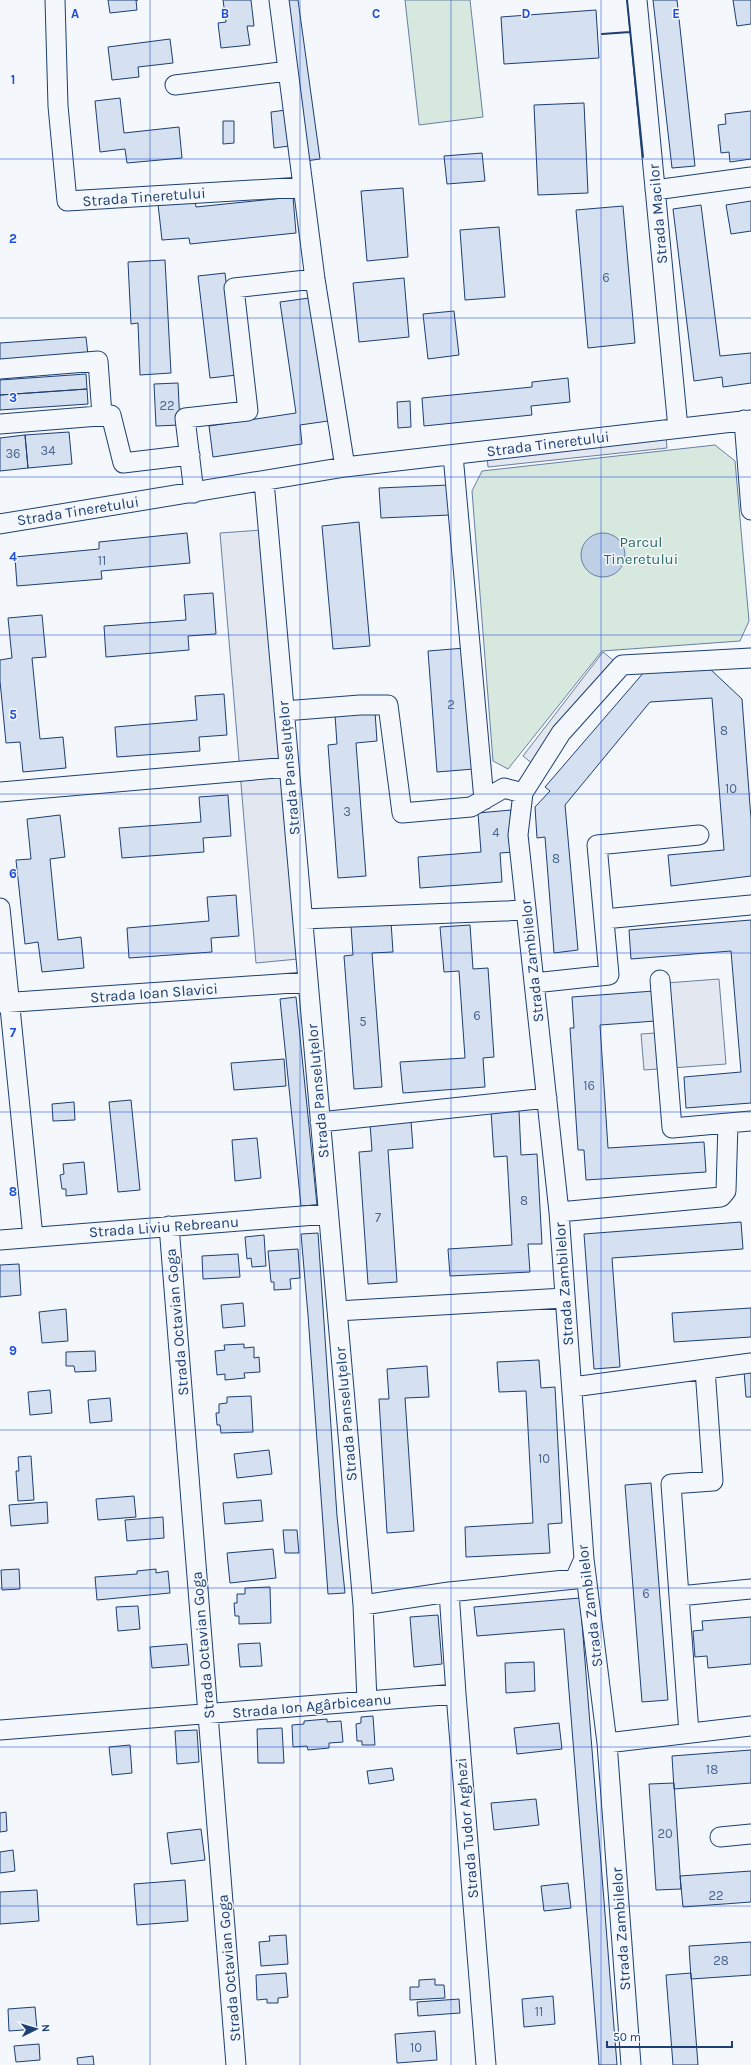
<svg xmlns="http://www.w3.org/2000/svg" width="751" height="2065" viewBox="0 0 751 2065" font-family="Karla,sans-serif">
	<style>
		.green { fill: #d7e8df; stroke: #687fa3 }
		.parking { fill: #e3e8f0; stroke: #687fa3 }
		.water { fill: #bed0e5; stroke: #687fa3 }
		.building { fill: #d5e0f0; stroke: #1d3f73 }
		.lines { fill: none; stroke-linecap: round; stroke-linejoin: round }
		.minor-casing { stroke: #1d3f73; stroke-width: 21 }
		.minor { stroke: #f4f7fb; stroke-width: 19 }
		.wall { stroke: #1d3f73; stroke-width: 2 }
		.grid { fill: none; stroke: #1d4ed8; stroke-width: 1; stroke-opacity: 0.55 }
		.labels { text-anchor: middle; stroke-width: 3; stroke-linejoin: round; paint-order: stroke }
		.number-label { font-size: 13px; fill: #4b6792 }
		.street-label { font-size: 15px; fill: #1d3f73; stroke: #f4f7fb }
		.park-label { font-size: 15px; fill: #2c6c60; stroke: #f4f7fb }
		.grid-label { font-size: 13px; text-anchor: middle; font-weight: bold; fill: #1d4ed8; stroke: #f4f7fb; stroke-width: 3; stroke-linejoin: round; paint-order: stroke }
	</style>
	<rect width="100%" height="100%" fill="#f4f7fb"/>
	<path class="green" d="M405,0h65l13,117 -64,8z
		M715,445l20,16 14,160 -9,20 -138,10 -94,118 -15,-8 -21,-270 10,-20z"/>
	<path class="parking" d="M666,437l1,11 -179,19 -1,-11z
		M262,530l36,429 -42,4 -36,-430z
		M603,652l11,9 -80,104 -11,-9z
		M719,979l7,85 -82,6 -3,-36 29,-2 -4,-49z"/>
	<path class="water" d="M581 555a22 22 0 1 1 44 0a22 22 0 1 1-44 0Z"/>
	<path class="building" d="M108,0h30h-2l1,10 -27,3z
		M223,0h28l3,26h-7l3,19 -29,3 -3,-25 8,-1z
		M284,0h14l22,159 -14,2z
		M653,0h24l18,166 -23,2z
		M733,0h18v24l-14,2z
		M596,10l3,48 -95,6 -3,-47z
		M170,39l3,24 -35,4 1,10 -27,3 -4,-33z
		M120,98l4,35 55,-6 3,31 -55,5 -2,-14 -25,3 -5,-51z
		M584,103l4,90 -50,2 -4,-90z
		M286,110l3,36 -15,2 -3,-36z
		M751,111v48l-21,3 -1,-10 -8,1 -3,-28 8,-1 -1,-10z
		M223,121h11v22l-11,1z
		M482,153l3,28 -38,3 -3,-28z
		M403,188l5,69 -41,4 -6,-70z
		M293,197l3,36 -106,11 -1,-6 -27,2 -4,-36 37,-3 1,6z
		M751,201v30l-20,3 -5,-29z
		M701,205l19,151 31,-3v30l-28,4 -1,-10 -28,4 -21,-172z
		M623,206l12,137 -47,5 -12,-138z
		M499,227l6,70 -40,3 -5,-70z
		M165,260l6,113 -31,2 -2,-52 -7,1 -3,-62z
		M225,273l12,102 -27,3 -12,-102z
		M404,278l5,59 -50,5 -6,-59z
		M309,298l19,123 -28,4 2,19 -89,13 -4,-31 87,-13 -16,-111z
		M454,311l5,44 -31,4 -5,-45z
		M86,337l2,18 -88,6v-18z
		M86,374l1,15 -87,6v-15z
		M568,378l2,24 -39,4 1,9 -108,11 -2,-28 110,-11v-5z
		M178,383l2,42 -24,1 -2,-42z
		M87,389l1,15 -88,6v-15z
		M410,401l1,26 -13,1 -1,-26z
		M69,432l3,32 -44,4 -3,-33z
		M25,435l3,33 -28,3v-33z
		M449,485l1,30 -69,3 -2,-30z
		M359,522l11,124 -37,3 -11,-123z
		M187,533l3,30 -89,8 1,8 -85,7 -2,-29 84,-8v-7z
		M213,593l3,41 -28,2 1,14 -83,7 -2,-31 82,-6 -2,-25z
		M42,615l4,42 -14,1 8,81 23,-2 3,31 -43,4 -3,-30 -14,1 -6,-62v-21l12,-2 -4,-40z
		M465,648l9,121 -37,3 -9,-121z
		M709,668l33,31 9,120v57l-80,10 -3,-31 56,-5 -12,-152 -62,4 -85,103 13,145 -24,3 -9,-116 -8,1 -2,-31 15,-16 -5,-4 100,-116z
		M224,694l3,41 -28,2 1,14 -83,6 -2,-30 82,-7 -2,-24z
		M375,712l2,29 -21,2 10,133 -28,2 -10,-133 9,-1 -2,-29z
		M228,795l3,41 -28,2 1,14 -82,6 -3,-30 82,-6 -2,-25z
		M511,810l3,42 -14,1 2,29 -82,6 -2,-31 63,-5 -3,-39z
		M60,815l5,42 -15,2 8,81 23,-3 3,31 -42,4 -4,-30 -13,2 -9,-84 15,-1 -4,-40z
		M236,895l3,41 -28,2 1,14 -83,6 -2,-30 82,-7 -2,-24z
		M751,920v183l-65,5 -2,-31 57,-5 -10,-121 -100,8 -2,-29z
		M391,922l2,30 -21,1 10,134 -28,2 -10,-133 9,-1 -2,-29z
		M470,925l3,44 15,-1 6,89 -11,1 2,29 -82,6 -3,-31 65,-4 -6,-87 -15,1 -4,-45z
		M654,991l2,30 -56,4 8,123 96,-6 2,30 -120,8 -2,-30h-6l-8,-122h4l-2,-31z
		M296,997l21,208 -16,1 -21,-207z
		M284,1059l2,27 -52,4 -3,-27z
		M131,1100l9,90 -22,2 -9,-90z
		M74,1102l1,18 -22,1 -1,-17z
		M519,1110l2,45 16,-1 5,90h-14l2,28 -80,4 -2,-27 64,-4 -5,-89 -13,1 -3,-46z
		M411,1121l2,27 -25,2 9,132 -29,2 -9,-132 13,-1 -2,-27z
		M257,1138l4,40 -26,3 -3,-41z
		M84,1162l3,32 -21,2v-7h-4l-2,-14 4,-1 -1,-10z
		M741,1222l2,27 -131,9 8,109 -26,2 -10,-135z
		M318,1233l19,283 8,77 -17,1 -20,-279 -7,-81z
		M264,1235l2,31 -14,1 -1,-9 -4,1 -2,-22z
		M298,1249l2,29 -10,1 1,10 -17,1v-8h-3l-3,-31z
		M238,1254l2,23 -37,2 -1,-23z
		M19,1264l2,31 -21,2v-32z
		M243,1303l2,23 -22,2 -2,-23z
		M751,1308v29l-77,5 -2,-29z
		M66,1309l2,32 -26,2 -3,-31z
		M244,1344v4l10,-1v11l5,-1 1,15 -16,1 1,5 -20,2v-6l-8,1 -2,-24 10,-1 -1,-5z
		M95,1351l1,20 -21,1 -1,-6h-8v-14z
		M539,1360l2,28 14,-1 7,136 -14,1 2,29 -84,4 -1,-30 68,-4 -7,-132 -27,1 -2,-30z
		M427,1366l2,31 -24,1 9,133 -27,2 -8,-134h10l-2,-30z
		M744,1371h7v26h-5z
		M50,1390l2,23 -22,2 -2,-23z
		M251,1396l2,36 -32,1 -1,-8h-3l-1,-12h3v-9l8,-1v-6z
		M110,1398l2,23 -22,2 -2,-23z
		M269,1450l3,24 -35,4 -3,-24z
		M31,1456l3,44 -16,1 -2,-30h3l-1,-14z
		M651,1483l17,217 -26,2 -17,-217z
		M134,1496l2,21 -38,3 -2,-21z
		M261,1500l2,21 -38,3 -2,-21z
		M47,1502l1,21 -37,3 -2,-21z
		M163,1517l1,21 -37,3 -2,-21z
		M283,1530h14l2,23h-14z
		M273,1549l3,29 -46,5 -3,-30z
		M19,1569l1,20 -18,1 -1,-20z
		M156,1569v4l12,-2 2,22 -73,7 -2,-23 42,-3v-3z
		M270,1587l1,36 -32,1v-8h-4l-1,-13h3v-9h8v-6z
		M580,1598l37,467h-18l-35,-436 -87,7 -3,-29z
		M138,1606l2,23 -22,2 -2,-24z
		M438,1615l4,49 -28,3 -4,-50z
		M751,1617v47l-43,4 -1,-12 -12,1 -2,-26 10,-1 -1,-9z
		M260,1643l2,23 -22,1 -2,-23z
		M187,1644l2,21 -37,3 -2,-21z
		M534,1662l1,29 -29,2 -1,-30z
		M373,1716l2,29h-13v-4h-5l-1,-17 5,-1v-6z
		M327,1719v3l14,-1 2,21 -14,1v5l-21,2 -1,-4 -14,1 -1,-22 12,-1v-3z
		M559,1723l3,26 -45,5 -3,-26z
		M282,1728l2,35h-26l-1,-34z
		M197,1730l2,32 -22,2 -2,-33z
		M130,1745l2,28 -20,2 -3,-28z
		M751,1750v33l-77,6 -2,-33z
		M392,1768l2,12 -25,4 -2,-13z
		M674,1783l7,106 -25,1 -7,-106z
		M536,1799l3,26 -45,5 -3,-27z
		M6,1812l1,19 -7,1v-19z
		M201,1829l4,31 -34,4 -4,-31z
		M13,1850l2,21 -15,2v-21z
		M751,1871v31l-68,5 -3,-31z
		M185,1880l3,41 -51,4 -3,-41z
		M568,1883l3,25 -27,3 -3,-25z
		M37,1890l2,31 -39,3v-32z
		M286,1935l2,29 -27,2 -2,-24 11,-1 -1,-5z
		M751,1942v33l-60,4 -2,-33z
		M286,1973l2,24 -10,1v5h-11v-4l-10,1 -1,-25z
		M691,1973l7,92h-25l-7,-90z
		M435,1979v6h9l1,13 -35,2v-13h9v-7z
		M553,1996l2,28 -31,3 -2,-28z
		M459,1999l1,14 -42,3 -1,-14z
		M35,2007l2,22 -28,2 -1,-22z
		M435,2031l2,29 -40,3 -2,-29z
		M39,2044l1,16 -24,2 -2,-16z
		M93,2056l1,9h-16l-1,-7z"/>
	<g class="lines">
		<g class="minor-casing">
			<path id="minor" d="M55,0l3,106 9,95 236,-14
				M279,0l36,279 30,188
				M637,0l41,428
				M175,85l113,-14
				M655,190l96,-13
				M0,369l98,-8 4,54
				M744,420l7,90
				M0,424l111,-9 12,48 67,-8
				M453,455l31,345
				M264,481l99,1124 4,96
				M194,493l-9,-75 63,-7 -14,-123 81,-9
				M0,524l345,-57 406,-47
				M284,711l76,-6h28l14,108 69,-6 33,-19 19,5
				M0,792l289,-25
				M0,908l33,329
				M303,919l223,-9
				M604,919l147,-14
				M660,980l12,148 79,-7
				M534,983l75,-8 -12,-130 102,-10
				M0,1003l308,-21
				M320,1122l227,-24
				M559,1212l162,-15 5,-6 2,-68
				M169,1226l67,839
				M0,1240l328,-26
				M337,1311l227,-13
				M573,1387l178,-24
				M449,1592l7,102 30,371
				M679,1596l-8,-112 42,-3 -8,-112
				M363,1605l86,-13 126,-13 9,-20
				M0,1730l456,-36
				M689,1733l-10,-137 72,-7
				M607,1743l144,-17
				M720,1837l31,-3
				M631,2065l-24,-322 -23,-184 -25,-347 -41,-377 5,-42 38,-60 61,-68 129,-7"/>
		</g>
		<use href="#minor" class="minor"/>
		<path class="wall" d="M627,0l16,157
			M602,34l28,-2"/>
	</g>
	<path class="grid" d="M150,0v2065M300,0v2065M451,0v2065M601,0v2065M0,159h751M0,318h751M0,477h751M0,635h751M0,794h751M0,953h751M0,1112h751M0,1271h751M0,1430h751M0,1588h751M0,1747h751M0,1906h751"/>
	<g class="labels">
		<g class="number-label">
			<text x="606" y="282">6</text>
			<text x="167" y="410">22</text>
			<text x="48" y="455">34</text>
			<text x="13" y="458">36</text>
			<text x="102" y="565">11</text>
			<text x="451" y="709">2</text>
			<text x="724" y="735">8</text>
			<text x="731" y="793">10</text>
			<text x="347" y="816">3</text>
			<text x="496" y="837">4</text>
			<text x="556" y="863">8</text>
			<text x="477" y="1020">6</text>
			<text x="363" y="1026">5</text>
			<text x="589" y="1090">16</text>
			<text x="524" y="1205">8</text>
			<text x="378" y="1222">7</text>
			<text x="544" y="1463">10</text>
			<text x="646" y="1598">6</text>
			<text x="712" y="1774">18</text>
			<text x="665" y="1838">20</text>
			<text x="716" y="1900">22</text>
			<text x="721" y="1965">28</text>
			<text x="539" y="2016">11</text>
			<text x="416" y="2052">10</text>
		</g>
		<g class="street-label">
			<text transform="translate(144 197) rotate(-4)" y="5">Strada Tineretului</text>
			<text transform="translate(658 214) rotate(-95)" y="5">Strada Macilor</text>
			<text transform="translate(548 444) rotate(-7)" y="5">Strada Tineretului</text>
			<text transform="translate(78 511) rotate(-9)" y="5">Strada Tineretului</text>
			<text transform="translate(289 768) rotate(-95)" y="5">Strada Panseluțelor</text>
			<text transform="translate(532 961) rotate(-96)" y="5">Strada Zambilelor</text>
			<text transform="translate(154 993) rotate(-4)" y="5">Strada Ioan Slavici</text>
			<text transform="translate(318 1091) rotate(-95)" y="5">Strada Panseluțelor</text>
			<text transform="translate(164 1227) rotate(-4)" y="5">Strada Liviu Rebreanu</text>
			<text transform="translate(564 1284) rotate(-94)" y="5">Strada Zambilelor</text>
			<text transform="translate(177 1322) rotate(-95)" y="5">Strada Octavian Goga</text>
			<text transform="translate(346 1414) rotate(-95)" y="5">Strada Panseluțelor</text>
			<text transform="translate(590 1606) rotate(-97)" y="5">Strada Zambilelor</text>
			<text transform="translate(203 1645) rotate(-95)" y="5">Strada Octavian Goga</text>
			<text transform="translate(312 1706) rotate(-5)" y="5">Strada Ion Agârbiceanu</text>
			<text transform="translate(467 1828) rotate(-95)" y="5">Strada Tudor Arghezi</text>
			<text transform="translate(621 1929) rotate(-94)" y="5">Strada Zambilelor</text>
			<text transform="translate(229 1968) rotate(-95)" y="5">Strada Octavian Goga</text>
		</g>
		<g class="park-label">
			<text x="641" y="547">Parcul<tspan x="641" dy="17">Tineretului</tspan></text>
		</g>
	</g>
	<g class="grid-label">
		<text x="75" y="18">A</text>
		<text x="225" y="18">B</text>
		<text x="376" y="18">C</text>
		<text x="526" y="18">D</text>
		<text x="676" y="18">E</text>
		<text x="13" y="84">1</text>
		<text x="13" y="243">2</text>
		<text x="13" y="402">3</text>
		<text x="13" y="561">4</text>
		<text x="13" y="719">5</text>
		<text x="13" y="878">6</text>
		<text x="13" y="1037">7</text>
		<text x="13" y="1196">8</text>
		<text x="13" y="1355">9</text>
	</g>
	<g transform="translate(36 2029) rotate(85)" stroke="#f4f7fb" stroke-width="3" paint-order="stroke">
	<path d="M0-3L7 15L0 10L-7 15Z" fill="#1d3f73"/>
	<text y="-6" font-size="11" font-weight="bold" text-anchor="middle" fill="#1d3f73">N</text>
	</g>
	<path d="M607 2041v6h125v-6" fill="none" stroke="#1d3f73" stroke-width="2"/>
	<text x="613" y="2041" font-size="12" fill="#1d3f73" stroke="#f4f7fb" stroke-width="3" paint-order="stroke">50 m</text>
</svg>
